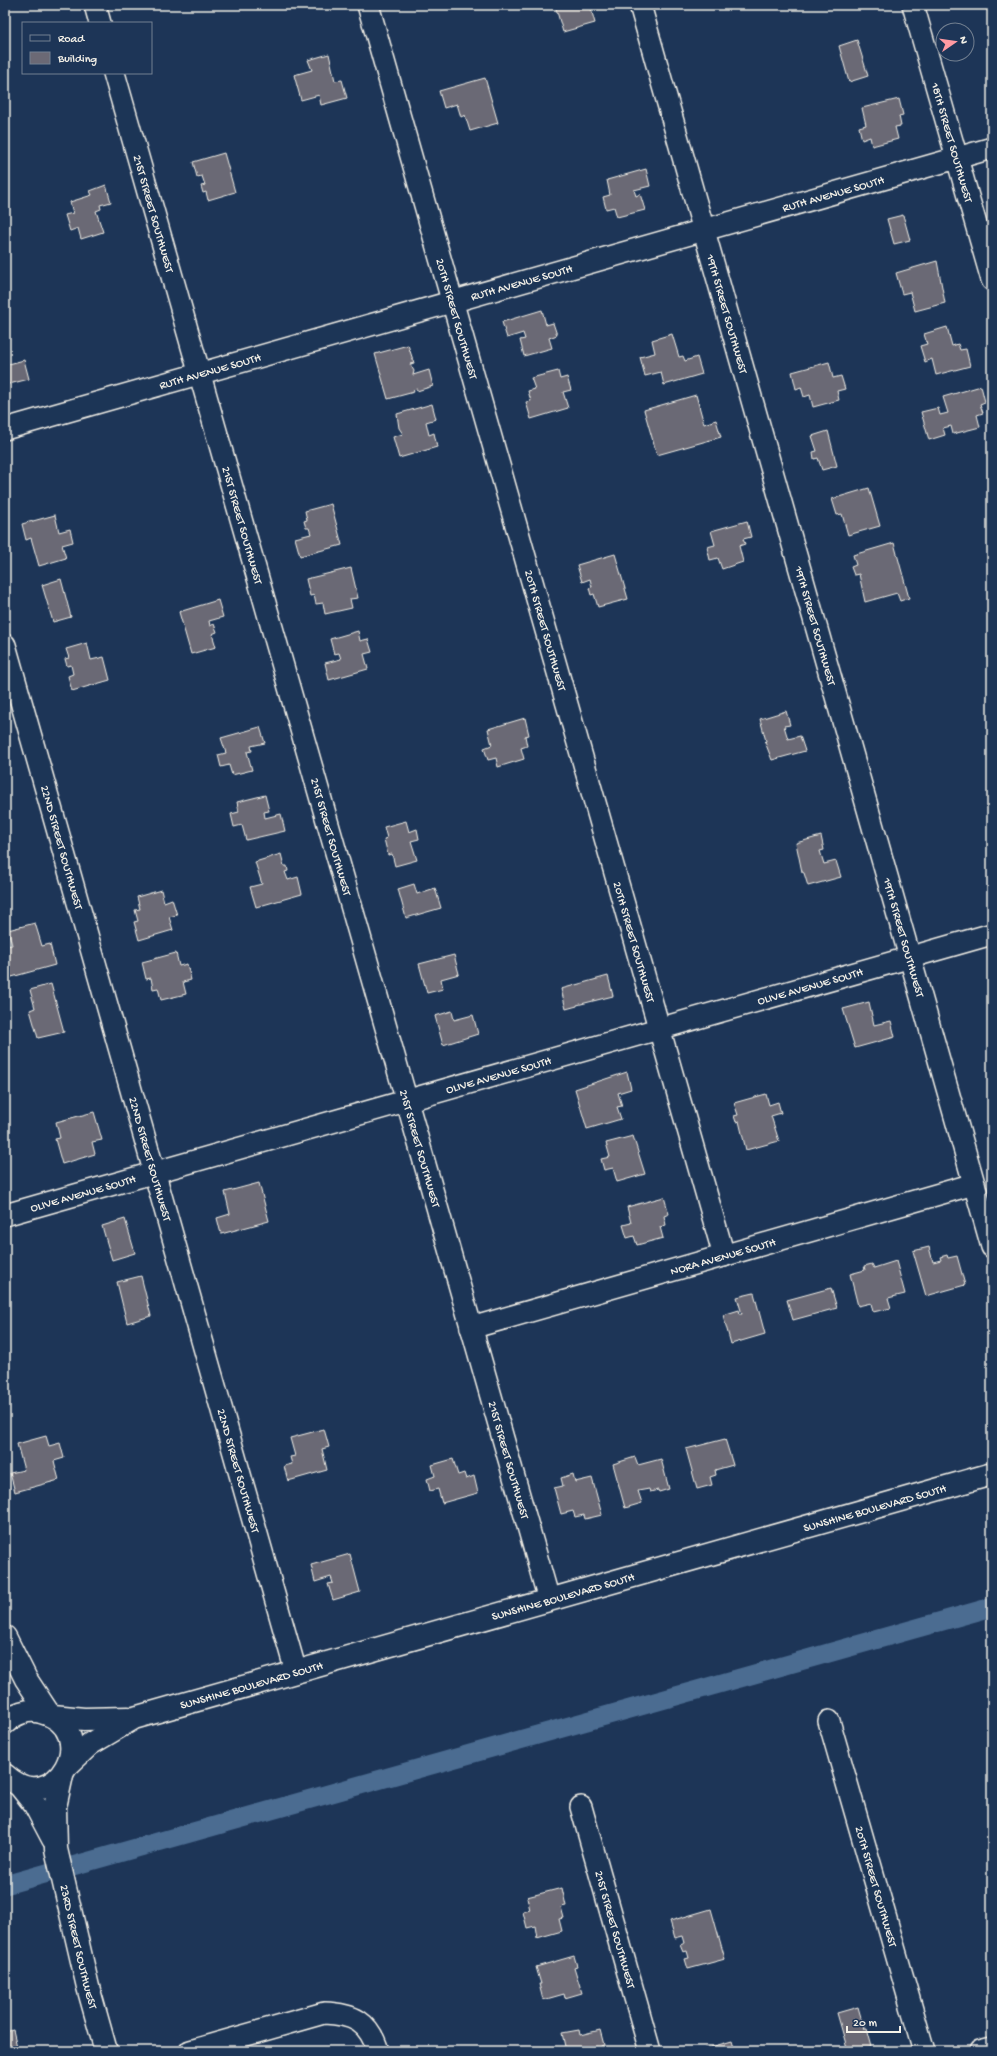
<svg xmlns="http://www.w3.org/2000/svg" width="997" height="2056" viewBox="0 0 997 2056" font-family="'Gochi Hand',sans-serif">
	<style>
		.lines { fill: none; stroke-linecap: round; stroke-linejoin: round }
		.canal { stroke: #4b6c91; stroke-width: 19 }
		.building { fill: #6b6975; stroke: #f4f1e8 }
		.street-casing { stroke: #f4f1e8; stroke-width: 24 }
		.secondary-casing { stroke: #f4f1e8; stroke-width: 25 }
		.street { stroke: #1d3557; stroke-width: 21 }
		.secondary { stroke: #1d3557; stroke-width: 22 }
		.labels { text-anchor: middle; stroke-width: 3.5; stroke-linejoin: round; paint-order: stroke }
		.street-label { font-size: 12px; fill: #f4f1e8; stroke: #1d3557 }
	</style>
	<rect width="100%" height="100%" fill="#1d3557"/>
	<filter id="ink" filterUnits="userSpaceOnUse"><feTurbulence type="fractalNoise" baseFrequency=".025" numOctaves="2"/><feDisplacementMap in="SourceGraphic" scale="8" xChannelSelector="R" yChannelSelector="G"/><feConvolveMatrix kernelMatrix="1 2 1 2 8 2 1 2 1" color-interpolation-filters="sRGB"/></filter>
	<g filter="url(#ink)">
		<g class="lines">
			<path class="canal" d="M5,1885l987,-278"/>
		</g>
		<path class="building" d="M555,5h42l1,2 -7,2 4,14 -32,9z
			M857,40l11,36 -19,6 -10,-36z
			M329,54l6,27 7,-1 5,18 -26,7 -2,-10 -18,5 -7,-25 18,-5 -4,-10z
			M485,78l13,45 -28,8 -5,-16 -4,2 -4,-13 -13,4 -5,-17z
			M899,99l4,16 -4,1 2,10 -6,1 3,12 -26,7 -2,-9 -8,3 -3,-13 7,-2 -4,-17z
			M224,153l11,39 -27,8 -2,-8 -3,1 -2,-7 4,-1 -3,-9 -5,1 -4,-15z
			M646,169l4,17 -16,4 2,6 4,-2 5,16 -28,7 -3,-10 -8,2 -3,-12 7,-2 -3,-15z
			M106,185l5,17 -11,3 1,4 -5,2 7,21 -22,7 -3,-11 -8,3 -5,-16 8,-2 -3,-11 22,-7 -2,-4z
			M903,215l7,25 -16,4 -7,-25z
			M937,261l8,42 -30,8 -5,-19 -8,2 -6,-21z
			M542,310l4,15 7,-2 4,12 -8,3 3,10 -28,8 -4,-16 5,-1 -2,-6 -16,5 -5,-16z
			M947,327l5,19 6,-2 2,6 6,-1 4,17 -34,9 -4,-16 -7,3 -5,-16 7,-2 -3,-10z
			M672,334l7,23 4,-1 2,5 12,-4 5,17 -38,11 -3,-13 -16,4 -5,-19 15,-4 -3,-13z
			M408,345l6,18 -4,1 4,7 -1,4 16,-5 4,16 -16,5v-2l-4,1 1,2 -26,7 -13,-45z
			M24,360l5,19 -24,6v-20z
			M829,362l4,16 8,-2 4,13 -8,2 2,9 -26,7 -3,-12 -6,2 -3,-10 -5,2 -4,-17z
			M558,371l2,8 7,-2 4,13 -8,2 5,16 -37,11 -5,-17 5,-1 -3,-10 7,-2 -4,-11z
			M981,386l4,16 -5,2 3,9 -6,2 3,12 -27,7 -2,-8 -8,2 2,7 -16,5 -8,-28 17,-4 2,7 8,-2 -5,-16z
			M696,395l8,29 12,-4 5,17 -64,18 -13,-45z
			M432,404l4,15 -10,3 3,13 5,-2 3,14 -38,11 -6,-21 10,-3 -4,-6 -2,-14z
			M828,431l9,35 -15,4 -4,-12 -4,1 -1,-7 4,-1 -5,-15z
			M869,488l11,38 -32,9 -6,-21 -5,1 -5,-16z
			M331,504l11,41 -42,11 -5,-18 16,-4 -2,-6h-3l-2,-7 3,-1 -2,-9z
			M55,515l4,17 11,-3 3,13 -11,3 4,13 -27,8 -8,-28 -5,2 -4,-16z
			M747,521l4,16 -8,2 2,5 -6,2 4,16 -21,7 -4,-11 -8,2 -3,-13 8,-2 -4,-14z
			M894,543l15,55 -9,3 -3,-8 -32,9 -6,-28 -5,1 -3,-8 5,-2 -3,-10z
			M615,554l13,45 -30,8 -4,-13 -3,1 -2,-7 3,-1 -2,-8 -8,3 -5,-17z
			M351,568l7,30 -8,1 2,9 -27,6 -2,-11 -7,1 -2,-9 -4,1 -4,-17z
			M61,579l10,38 -18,5 -11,-37z
			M218,600l5,17 -14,4 1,5 4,-2 3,8 -5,2 4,13 -25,7 -12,-42z
			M358,631l2,10 8,-2 4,13 -8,2 4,15 -39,11 -4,-17 16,-4 -2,-6 -5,1 -4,-15z
			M87,643l4,17 13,-3 6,23 -38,11 -4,-15 5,-2 -2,-9 -4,1 -2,-7 4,-1 -3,-9z
			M786,711l4,14 -6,1 4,13 12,-3 5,15 -33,9 -7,-18 1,-1 -6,-22z
			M525,718l4,17 -4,1 2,10 -6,2 3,11 -26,8 -2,-9 -8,2 -4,-12 8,-3 -4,-16z
			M260,727l5,16 -14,3 1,5 -5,1 5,18 -20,5 -3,-10 -8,2 -3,-12 8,-2 -5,-15z
			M265,795l4,16 -5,1 1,6 16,-4 4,17 -39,9 -4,-15 -8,2 -3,-13 8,-2 -2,-10z
			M406,821l3,11 8,-3 2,10 -8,2 6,19 -22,6 -3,-12 -4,1 -4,-16 3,-1 -3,-11z
			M821,836l3,14 -4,1 4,13 12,-3 5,16 -33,9 -4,-13 -2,-1 -6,-29z
			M281,854l3,12h3l1,5 -3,1 3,8 10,-3 4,17 -46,13 -6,-20 12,-3 -7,-22z
			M414,884l3,10 18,-6 6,20 -35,10 -8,-29z
			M161,890l3,12 8,-3 5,16 -8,2 4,13 -34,10 -5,-18 4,-1 -3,-11 5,-1 -3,-12z
			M35,923l7,23 8,-2 5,21 -47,13 -3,-10v-22l7,-1 -4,-15z
			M176,953l3,13 8,-2 4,16 -8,2 3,12 -25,6 -3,-12 -5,1 -2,-11 -5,1 -4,-17z
			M454,955l5,19 -18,5 2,10 -16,4 -8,-29z
			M608,976l5,20 -36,9v1l-11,3 -5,-20z
			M51,984l13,48 -26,6 -8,-28 5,-2 -5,-18z
			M869,1002l5,23 17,-4 4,16 -40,11 -12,-39z
			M452,1011l2,9 19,-5 5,19 -35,11 -8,-29z
			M627,1072l4,17 -13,4 4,13 -5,1 4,12 -34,10 -12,-40z
			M766,1094l3,11 9,-3 3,11 -10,3 8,25 -33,9 -7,-29 -3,1 -2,-6 4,-1 -4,-12z
			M94,1112l8,28 -10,2 3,12 -33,10 -7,-25 5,-1 -4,-16z
			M633,1136l12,38 -28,8 -4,-14 -9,2 -3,-11 9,-2 -4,-14z
			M259,1183l10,38 -48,13 -4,-16 13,-4 -5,-22z
			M664,1197l5,17 -5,2 2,9 -6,2 3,11 -26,7 -3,-9 -7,2 -4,-13 8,-2 -4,-16z
			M125,1219l10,34 -23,7 -10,-34z
			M929,1247l4,15 8,-2 -1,-3 7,-2 1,3 9,-2 8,29 -39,11 -13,-45z
			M896,1261l9,33 -17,4 3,10 -18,4 -2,-9 -13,3 -8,-32 15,-4 -1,-4 8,-2 2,4z
			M141,1276l10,40 -24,7 -10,-41z
			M831,1288l6,20 -44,12 -6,-20z
			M754,1293l11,41 -34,10 -8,-29 16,-5 1,4h2l-5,-17z
			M324,1429l5,18 -7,2 5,21 -39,11 -4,-15 8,-2 -2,-7 5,-1 -5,-18z
			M46,1436l3,10 11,-3 4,15 -10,3 5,19 -44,12 -5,-19 14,-3 -7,-26z
			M725,1439l8,26 -18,5 1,5 -6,2 2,8 -15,4 -11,-40z
			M635,1457l3,8 23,-6 8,30 -10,3 -1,-2 -8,2 -1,-3 -11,2 4,12 -17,5 -12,-44z
			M453,1459l5,16 6,-2 2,6 8,-3 4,17 -36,10 -4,-14 -8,2 -3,-12 8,-3 -3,-11z
			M573,1474l2,8 17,-4 10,37 -17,4 -1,-4 -9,2 -2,-6 -12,3 -7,-26 9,-2 -2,-8z
			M350,1554l10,38 -27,8 -5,-16 5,-1 -2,-6 -16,5 -4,-17z
			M562,1888l4,18 -5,1 3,11 -5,1 3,12 -25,7 -2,-12 -8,2 -4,-16 7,-2 -3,-13z
			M711,1909l14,50 -37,10 -3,-10 4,-1 -2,-7 -4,1 -3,-7 5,-2 -2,-7 -8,2 -5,-17z
			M574,1956l3,10 -3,1 8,26 -17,5 -1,-4 -21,6 -4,-16h2l-5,-17z
			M858,2007l4,14 3,-1 1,5 -3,1 1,3h2l5,18 -12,4h-11l-11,-38z
			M13,2030l5,21h-13v-19z
			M579,2030l1,5 20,-5 4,15 -3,1 2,5h-37l-4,-18z
			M732,2041l3,10h-30l-1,-2z"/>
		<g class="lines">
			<g class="street-casing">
				<g id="street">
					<path d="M95,5l5,18"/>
					<path id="s1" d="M368,5l356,1251"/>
					<path id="s2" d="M640,5l352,1242"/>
					<path id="s3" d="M913,5l79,275"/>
					<path id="s4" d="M114,73l435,1527"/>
					<path id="s5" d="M5,429l987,-281"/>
					<path id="s6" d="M5,645l291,1027"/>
					<path id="s7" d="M5,1215l987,-281"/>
					<path id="s8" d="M471,1328l503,-144"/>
					<path id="s9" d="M829,1721l95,330"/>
					<path id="s10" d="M581,1807l69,244"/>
					<path d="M190,2051l134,-38c29,1 45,8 54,38"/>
					<path d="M980,2051l12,-3"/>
				</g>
			</g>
			<g class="secondary-casing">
				<g id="secondary">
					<path d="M5,1637l21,42 23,35"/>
					<path d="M53,1716l31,3 44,-1"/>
					<path d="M5,1723c9,-9 23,-15 36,-11 64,17 14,110 -36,63"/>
					<path id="s11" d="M69,1764l21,-20 44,-26 858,-244"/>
					<path id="s12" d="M62,1775l-7,32 1,42 32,138 18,64"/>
					<path d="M19,1785l16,20 18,34"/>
				</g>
			</g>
			<use href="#street" class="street"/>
			<use href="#secondary" class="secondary"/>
		</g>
	</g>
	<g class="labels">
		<g class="street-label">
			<text dy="4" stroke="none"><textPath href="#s3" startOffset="143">18TH STREET SOUTHWEST</textPath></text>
			<text dy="4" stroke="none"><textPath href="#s5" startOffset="861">RUTH AVENUE SOUTH</textPath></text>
			<text dy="4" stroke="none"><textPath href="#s4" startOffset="146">21ST STREET SOUTHWEST</textPath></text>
			<text dy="4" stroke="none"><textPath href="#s5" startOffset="537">RUTH AVENUE SOUTH</textPath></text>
			<text dy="4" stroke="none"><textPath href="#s2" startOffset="321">19TH STREET SOUTHWEST</textPath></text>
			<text dy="4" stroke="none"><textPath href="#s1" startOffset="326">20TH STREET SOUTHWEST</textPath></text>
			<text dy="4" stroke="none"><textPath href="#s5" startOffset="213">RUTH AVENUE SOUTH</textPath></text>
			<text dy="4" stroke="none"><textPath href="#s4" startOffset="470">21ST STREET SOUTHWEST</textPath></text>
			<text dy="4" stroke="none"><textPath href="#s2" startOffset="645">19TH STREET SOUTHWEST</textPath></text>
			<text dy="4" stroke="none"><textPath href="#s1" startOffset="650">20TH STREET SOUTHWEST</textPath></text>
			<text dy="4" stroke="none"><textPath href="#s4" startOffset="794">21ST STREET SOUTHWEST</textPath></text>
			<text dy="4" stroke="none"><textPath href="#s6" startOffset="210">22ND STREET SOUTHWEST</textPath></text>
			<text dy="4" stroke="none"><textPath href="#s2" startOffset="969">19TH STREET SOUTHWEST</textPath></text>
			<text dy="4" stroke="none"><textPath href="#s1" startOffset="974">20TH STREET SOUTHWEST</textPath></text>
			<text dy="4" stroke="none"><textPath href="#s7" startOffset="837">OLIVE AVENUE SOUTH</textPath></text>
			<text dy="4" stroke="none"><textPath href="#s7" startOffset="513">OLIVE AVENUE SOUTH</textPath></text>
			<text dy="4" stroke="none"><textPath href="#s4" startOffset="1118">21ST STREET SOUTHWEST</textPath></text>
			<text dy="4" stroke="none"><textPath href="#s6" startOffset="534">22ND STREET SOUTHWEST</textPath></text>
			<text dy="4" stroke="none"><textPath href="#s7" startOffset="81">OLIVE AVENUE SOUTH</textPath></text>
			<text dy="4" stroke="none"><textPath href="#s8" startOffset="262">NORA AVENUE SOUTH</textPath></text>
			<text dy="4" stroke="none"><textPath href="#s4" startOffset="1442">21ST STREET SOUTHWEST</textPath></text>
			<text dy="4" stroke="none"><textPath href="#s6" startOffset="858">22ND STREET SOUTHWEST</textPath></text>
			<text dy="4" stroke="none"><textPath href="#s11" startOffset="850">SUNSHINE BOULEVARD SOUTH</textPath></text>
			<text dy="4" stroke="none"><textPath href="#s11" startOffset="526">SUNSHINE BOULEVARD SOUTH</textPath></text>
			<text dy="4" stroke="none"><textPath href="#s11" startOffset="202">SUNSHINE BOULEVARD SOUTH</textPath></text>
			<text dy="4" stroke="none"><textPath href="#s9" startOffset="172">20TH STREET SOUTHWEST</textPath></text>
			<text dy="4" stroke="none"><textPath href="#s10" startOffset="127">21ST STREET SOUTHWEST</textPath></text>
			<text dy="4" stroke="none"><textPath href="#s12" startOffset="175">23RD STREET SOUTHWEST</textPath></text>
		</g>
	</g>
	<rect width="997" height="2056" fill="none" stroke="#1d3557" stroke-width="20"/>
	<rect x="10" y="10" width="977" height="2036" fill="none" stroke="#f4f1e8" stroke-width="1.5" filter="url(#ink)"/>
	<rect x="22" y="22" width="130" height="52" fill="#1d3557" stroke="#738091"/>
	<rect x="30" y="35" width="20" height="6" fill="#1d3557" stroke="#738091"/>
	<text x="58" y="42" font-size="12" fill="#f4f1e8">Road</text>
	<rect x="30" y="52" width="20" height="12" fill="#6b6975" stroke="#738091"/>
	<text x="58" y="62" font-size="12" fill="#f4f1e8">Building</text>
	<g transform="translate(955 42) rotate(77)"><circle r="19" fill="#1d3557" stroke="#738091"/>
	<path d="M0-3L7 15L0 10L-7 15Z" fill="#ff9aa2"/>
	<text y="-6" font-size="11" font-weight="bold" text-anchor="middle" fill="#f4f1e8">N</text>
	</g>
	<path d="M847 2026v6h53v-6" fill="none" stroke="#f4f1e8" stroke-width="2"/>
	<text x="853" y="2026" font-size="12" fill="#f4f1e8" stroke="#1d3557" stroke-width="3" paint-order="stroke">20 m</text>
</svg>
